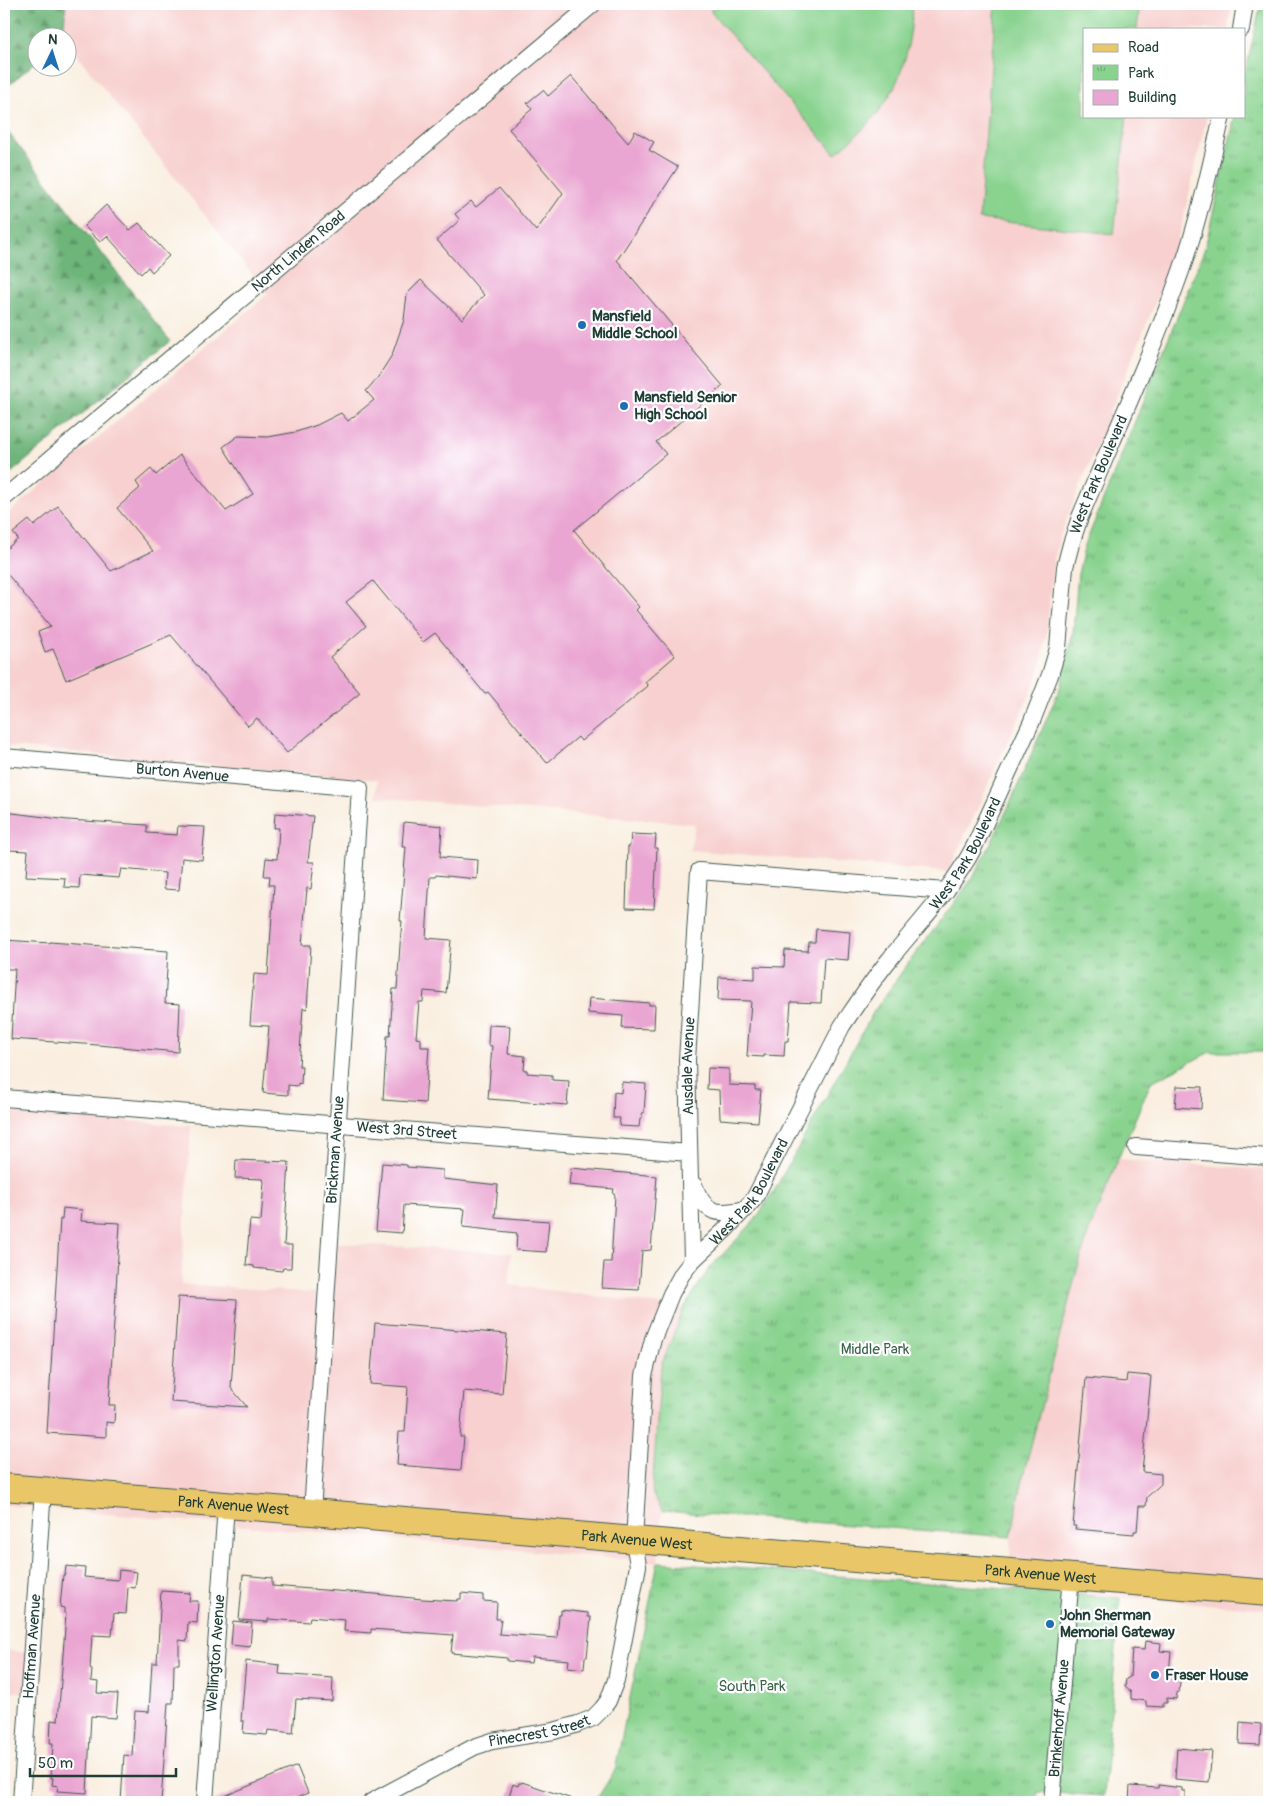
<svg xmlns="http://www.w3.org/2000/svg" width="1273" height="1806" viewBox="0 0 1273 1806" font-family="Pangolin,sans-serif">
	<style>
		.built { fill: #f7d0cf }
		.grass { fill: #89d38f; stroke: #548862 }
		.forest { fill: url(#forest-firs); stroke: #467957 }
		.park { fill: url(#park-tufts); stroke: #548862 }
		.building { fill: #eaa6d2 }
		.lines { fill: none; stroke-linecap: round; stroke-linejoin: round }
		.minor-casing { stroke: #40584e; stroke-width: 18 }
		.primary-casing { stroke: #40584e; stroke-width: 28 }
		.minor { stroke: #fff; stroke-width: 16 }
		.primary { stroke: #e9c769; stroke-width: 26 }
		.poi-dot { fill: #1f6fb2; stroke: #fff; stroke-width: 2 }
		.labels { text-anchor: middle; stroke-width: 4.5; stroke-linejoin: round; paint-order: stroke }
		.street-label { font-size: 15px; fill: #1f3d34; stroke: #fff }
		.poi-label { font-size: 15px; font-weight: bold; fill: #1f3d34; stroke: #fff; text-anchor: start }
		.park-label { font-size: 15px; fill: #3a624b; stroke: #fff }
	</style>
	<defs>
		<pattern id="forest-firs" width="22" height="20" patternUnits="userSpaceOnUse" patternTransform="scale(1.25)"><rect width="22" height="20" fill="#6eb57a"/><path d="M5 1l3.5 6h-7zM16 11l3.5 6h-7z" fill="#5a9465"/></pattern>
		<pattern id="park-tufts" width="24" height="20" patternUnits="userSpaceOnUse" patternTransform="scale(1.25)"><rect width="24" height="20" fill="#89d38f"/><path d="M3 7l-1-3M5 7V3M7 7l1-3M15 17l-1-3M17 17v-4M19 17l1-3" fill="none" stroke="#6fac76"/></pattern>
	</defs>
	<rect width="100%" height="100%" fill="#fff"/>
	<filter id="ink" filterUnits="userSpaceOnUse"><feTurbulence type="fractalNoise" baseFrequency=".02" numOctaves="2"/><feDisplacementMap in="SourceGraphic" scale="10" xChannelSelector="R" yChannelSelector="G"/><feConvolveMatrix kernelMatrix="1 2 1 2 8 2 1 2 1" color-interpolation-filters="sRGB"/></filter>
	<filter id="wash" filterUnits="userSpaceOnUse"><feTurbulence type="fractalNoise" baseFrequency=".0096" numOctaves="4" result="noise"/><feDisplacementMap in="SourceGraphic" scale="20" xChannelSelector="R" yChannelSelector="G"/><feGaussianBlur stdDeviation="1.12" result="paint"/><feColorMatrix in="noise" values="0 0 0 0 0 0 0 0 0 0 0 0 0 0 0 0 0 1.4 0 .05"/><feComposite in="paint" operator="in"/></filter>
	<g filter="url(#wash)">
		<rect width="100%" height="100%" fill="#f9eedf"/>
		<path class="built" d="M66,4h1166l-4,25h-144v87h123l-25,108 -16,52 -107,262 -7,32 -5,61 -5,30 -11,31 -83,180 -258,-22 5,-26 -319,-27 1,-17 -373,-34v-229l264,-223 -200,-250v-6l-5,-1z
			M4,1111l187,15 -10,158 150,10 5,-51 175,10 -1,32 174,23 -23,58 -9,126 10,19 -4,51 -654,-57z
			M1118,1159l151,11v439l-261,-21 3,-51 13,-65 53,-202 11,-36z
			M4,1650l26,3 -1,40 -25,-2z"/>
		<path class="grass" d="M712,4h201c-4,71 -23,106 -78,150l-124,-142z
			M996,4h144l-3,25h-53v87h43l-13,118 -135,-15z"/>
		<path class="forest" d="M4,4h62l-3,33 -25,1 -1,23 -33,28z
			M4,127l166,214 -159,132 -7,-5z"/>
		<path class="park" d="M1261,4h8v1048h-59l-59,30 -33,77 -30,75 -11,36 -53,202 -13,65 -349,-26 -10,-19 9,-126 23,-58 25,-39 46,-49 19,-29 100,-180 30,-42 68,-90 13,-24 23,-47 52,-120 13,-55 5,-59 7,-29 120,-297 30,-132h9v-38z
			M658,1562l462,36 -16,198 -66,-4 -1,10h-442l20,-32z"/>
		<g id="blocks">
			<path class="building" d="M571,76l57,67 7,-12 19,11 -5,8 29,17 -61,93 106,126 -67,56 10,12 -92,76 65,77 -3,3 39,46 -30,26 3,4 -67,55 -3,-4 -31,26 -59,-71 -3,2 -50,-61 -12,9 -50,-61 -27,21 20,24 -36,31 30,36 -73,60 -30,-35 -9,8 -77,-91 -105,45 -13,-31 -8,3 -7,-20 13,-5 -47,-57v-19l14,-12 -5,-6 16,-13 5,6 24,-20 53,65 42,-20 -36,-43 23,-20 -4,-6 15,-13 5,6 24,-20 46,56 27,-17 -30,-47 15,-11 30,1 28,-5 21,-7 24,-12 7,8 26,-21 -8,-9 12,-14 14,-22 12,-35 3,-26 14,-14 41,39 22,-24 -47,-55 23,-20 -5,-6 16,-13 5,6 23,-19 37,43 27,-38 -54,-64 23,-20 -5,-6 16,-13 5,6z
				M106,205l24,25 9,-7 30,33 -17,16 -4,-5 -7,7 -34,-38 -7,6 -16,-16z
				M5,812l63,8 79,5v8l30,2 1,-9 27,1 -3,33 -20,-2 -3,32 -15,-1 1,-16 -44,-4 -2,9 -39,-3 -1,13 -15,-1 1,-9 -39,-2 2,-25 -20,-1v-7h-4z
				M275,813l38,3 -5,46h6l-3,27 -4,-1 -5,57h9l-4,64 -4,-1 -4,58h3l-1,18 -3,-1v3l-10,-1v10l-25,-2 6,-67 -19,-1 4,-51 14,1 6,-90h-5l1,-9h-6l2,-18 11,1 2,-31h-5z
				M404,822l38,4 -2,31 38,3 -1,19 -41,-4 -1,2h-5l-4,61 25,2 -5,53 -22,-2 -1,11h-4l-3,36 5,1v8h8l-4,56 -42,-3 4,-64h3l3,-47h4l3,-44 2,-24h-2l6,-74h-4z
				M631,834l25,1 -1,13h2l-3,61 -28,-1 2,-62h2z
				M816,929l34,3 -2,28 -24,-2 -3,45 -30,-1 -3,39h-3l-1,15 -20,-1v2l-17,-1 4,-55 -33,-1 1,-23 36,2v-13l29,1 1,-17 23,1 1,-9h6z
				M4,940l46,3v-1l118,9 -3,52 15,1 -2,48 -80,-7 -87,-6 4,-70h-11z
				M589,998l60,5v2h6l-1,24 -32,-1 1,-12 -35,-3z
				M489,1025l21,1 -2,28 17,2 -1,14h3v3l25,2v5l17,1 -2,24 -79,-6 4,-53 -4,-1z
				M708,1068l21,1v16l26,1v4h6l-3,32 -38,-3 -1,-29 -12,-1z
				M622,1082l24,2 -2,29h-2v6h-2l-1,8 -20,-1 1,-8h-7l1,-26 7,1z
				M1177,1086l25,1 -1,22 -26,-2z
				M236,1160l53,2 -5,83h8l-1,23h-8l-1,3 -28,-3v-2l-8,-1 4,-45 11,1 3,-39 -1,-3 -28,-1z
				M382,1163l25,2v2l36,3v9l55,6 -3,32 54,4 -3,31 -30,-2 1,-17 -54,-6 2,-18 -61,-4 -2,28 -26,-2z
				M571,1168l86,8 -6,74 -9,1 -3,39 -37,-2 2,-26h7l4,-67 -2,-1 1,-5 -45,-4z
				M63,1208l19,2 -1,11 39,2 -11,182h6l-1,18 -8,-1v15l-59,-4 13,-214 2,1z
				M178,1297l59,3 -6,88 16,19 -76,-5z
				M375,1323l132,11 -5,60 -38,-3 -4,46h4l-3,33 -64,-5 2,-33h6l3,-45 -38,-3z
				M1127,1374l24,2 -9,96 19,2v10l-14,13 -1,9h-7l-2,25h-3v3l-59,-5 1,-3h-3l13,-148 40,4z
				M66,1566l19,2 -1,9 34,3 1,-10 18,2 -2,16 -7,-1 -2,27 -12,-1 -2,23 -20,-1 -2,34 2,1 -1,11 7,1 -1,11 21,1 -2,24 -25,-2 -4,77 -30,-2 1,-5 -6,-1 1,-7h-2l2,-35h-3l1,-23 7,1 4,-53 4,-54 -2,-1v-5l-4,-1 3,-32h2z
				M243,1575l29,3v8l103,8 47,5 35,2 1,-2h3v-6l22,2v6l14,1 -1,17h5l-2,15 58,4 2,-23h2v-5l27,3v4h3l-4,40h-2l-1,12 -16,-2 1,-7 -37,-3 -1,6 -24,-2v-3l-56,-5 2,-18 -82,-6v4l-27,-2 1,-11 -35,-3 -1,5 -41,-3v3l-29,-2z
				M161,1591l29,2 -1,8h9l-1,22 -9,-1 -1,19 -8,-1v24h-5l-1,39h-5l-7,99h-40l3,-47 8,1 3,-45 14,1 3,-49h5z
				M233,1621l19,2 -2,24 -19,-2z
				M1145,1641l16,2 -1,8 11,1 -2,21 12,1 -2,18h-2l-1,7 -9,-1v5h-4v4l-17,-1v-5l-15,-2v-7l-6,-5 1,-8 4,-2 2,-28 12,1z
				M246,1661l34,4 -1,9 54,4 -1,23 -36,-2 -3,34 -25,-3 -1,5 -24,-2 1,-12h-3z
				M1240,1722l21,2 -1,21 -21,-1z
				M1177,1748l35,3 -3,31 -34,-3z
				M297,1766l11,27 -22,9h-71v-2z
				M522,1782l50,17 -1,3h-64l6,-18 5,2 1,-3h3z
				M1159,1785l23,3v3h3v11h-56l1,-16 28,2z"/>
		</g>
	</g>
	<g filter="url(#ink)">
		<use href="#blocks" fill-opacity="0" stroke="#40584e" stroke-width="1"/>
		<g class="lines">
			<g class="minor-casing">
				<g id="minor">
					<path d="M1241,29l4,-25"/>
					<path id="s1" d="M4,498l589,-494"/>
					<path id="s2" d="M4,757l356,31 -48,724"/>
					<path id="s3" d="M4,1098l685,55"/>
					<path d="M1136,1147l133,10"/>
					<path d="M694,1185c11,30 23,30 52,24"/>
					<path id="s4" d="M692,1261l-5,-201 12,-189 247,20"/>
					<path id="s5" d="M21,1802l22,-312"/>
					<path id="s6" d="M205,1802l21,-297"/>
					<path id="s7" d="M371,1802l103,-55 18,-6 62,-10 24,-7 15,-6 9,-9 6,-8 8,-21 22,-114 -4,-26 10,-164 9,-37 18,-45 11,-20 10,-13 32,-30 30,-32 88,-173c15,-22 30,-45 47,-66 29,-36 63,-71 85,-113l58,-126 18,-46 8,-27 7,-81 6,-23 9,-27c34,-81 72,-164 101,-246 18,-51 29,-103 41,-155"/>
					<path id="s8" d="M1052,1802l19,-226"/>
				</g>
			</g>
			<g class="primary-casing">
				<g id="primary">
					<path id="s9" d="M4,1487l308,25 589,51 368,30"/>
				</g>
			</g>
			<use href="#minor" class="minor"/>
			<use href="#primary" class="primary"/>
		</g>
	</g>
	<g class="poi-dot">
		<circle cx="582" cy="325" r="5"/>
		<circle cx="624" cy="406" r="5"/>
		<circle cx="1050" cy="1624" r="5"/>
		<circle cx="1155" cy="1675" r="5"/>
	</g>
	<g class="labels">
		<g class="street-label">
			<text dy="5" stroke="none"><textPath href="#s1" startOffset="384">North Linden Road</textPath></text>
			<text dy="5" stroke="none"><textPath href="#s7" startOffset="1618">West Park Boulevard</textPath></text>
			<text dy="5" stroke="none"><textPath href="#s2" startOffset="179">Burton Avenue</textPath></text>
			<text dy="5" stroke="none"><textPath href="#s7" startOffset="1212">West Park Boulevard</textPath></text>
			<text dy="5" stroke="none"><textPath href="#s4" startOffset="195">Ausdale Avenue</textPath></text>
			<text dy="5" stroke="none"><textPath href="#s3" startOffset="404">West 3rd Street</textPath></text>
			<text transform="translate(335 1150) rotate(-86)" y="5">Brickman Avenue</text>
			<text dy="5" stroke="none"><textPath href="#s7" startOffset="808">West Park Boulevard</textPath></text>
			<text dy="5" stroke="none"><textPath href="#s9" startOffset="230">Park Avenue West</textPath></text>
			<text dy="5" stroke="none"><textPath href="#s9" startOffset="635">Park Avenue West</textPath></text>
			<text dy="5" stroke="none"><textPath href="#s9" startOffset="1040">Park Avenue West</textPath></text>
			<text dy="5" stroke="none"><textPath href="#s5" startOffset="156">Hoffman Avenue</textPath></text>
			<text dy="5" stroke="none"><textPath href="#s6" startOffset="149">Wellington Avenue</textPath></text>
			<text dy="5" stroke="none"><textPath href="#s8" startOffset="84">Brinkerhoff Avenue</textPath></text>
			<text dy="5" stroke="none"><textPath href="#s7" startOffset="184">Pinecrest Street</textPath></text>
		</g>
		<g class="poi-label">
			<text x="592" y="321">Mansfield<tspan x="592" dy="17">Middle School</tspan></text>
			<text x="634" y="402">Mansfield Senior<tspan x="634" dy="17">High School</tspan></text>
			<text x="1060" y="1620">John Sherman<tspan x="1060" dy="17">Memorial Gateway</tspan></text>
			<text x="1165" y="1680">Fraser House</text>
		</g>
		<g class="park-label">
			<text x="875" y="1354">Middle Park</text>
			<text x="752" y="1691">South Park</text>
		</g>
	</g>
	<rect width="1273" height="1806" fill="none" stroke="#fff" stroke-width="20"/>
	<rect x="1083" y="28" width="162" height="90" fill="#ffffff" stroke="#a5b1ae"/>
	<rect x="1093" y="44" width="25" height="8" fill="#e9c769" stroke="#a5b1ae"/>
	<text x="1128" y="52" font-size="15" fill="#1f3d34">Road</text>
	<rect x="1093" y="65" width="25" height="15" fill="url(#park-tufts)" stroke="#a5b1ae"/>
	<text x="1128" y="78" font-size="15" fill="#1f3d34">Park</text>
	<rect x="1093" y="90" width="25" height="15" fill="#eaa6d2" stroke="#a5b1ae"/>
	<text x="1128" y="102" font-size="15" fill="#1f3d34">Building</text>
	<g transform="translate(52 52) rotate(4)"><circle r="24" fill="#ffffff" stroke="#a5b1ae"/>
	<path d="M0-4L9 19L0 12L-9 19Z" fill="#1f6fb2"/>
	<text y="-8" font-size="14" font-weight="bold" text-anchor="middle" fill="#1f3d34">N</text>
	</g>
	<path d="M30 1768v8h146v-8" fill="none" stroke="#1f3d34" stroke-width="2.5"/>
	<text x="38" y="1768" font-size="15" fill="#1f3d34" stroke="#ffffff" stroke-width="4" paint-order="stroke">50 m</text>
</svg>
